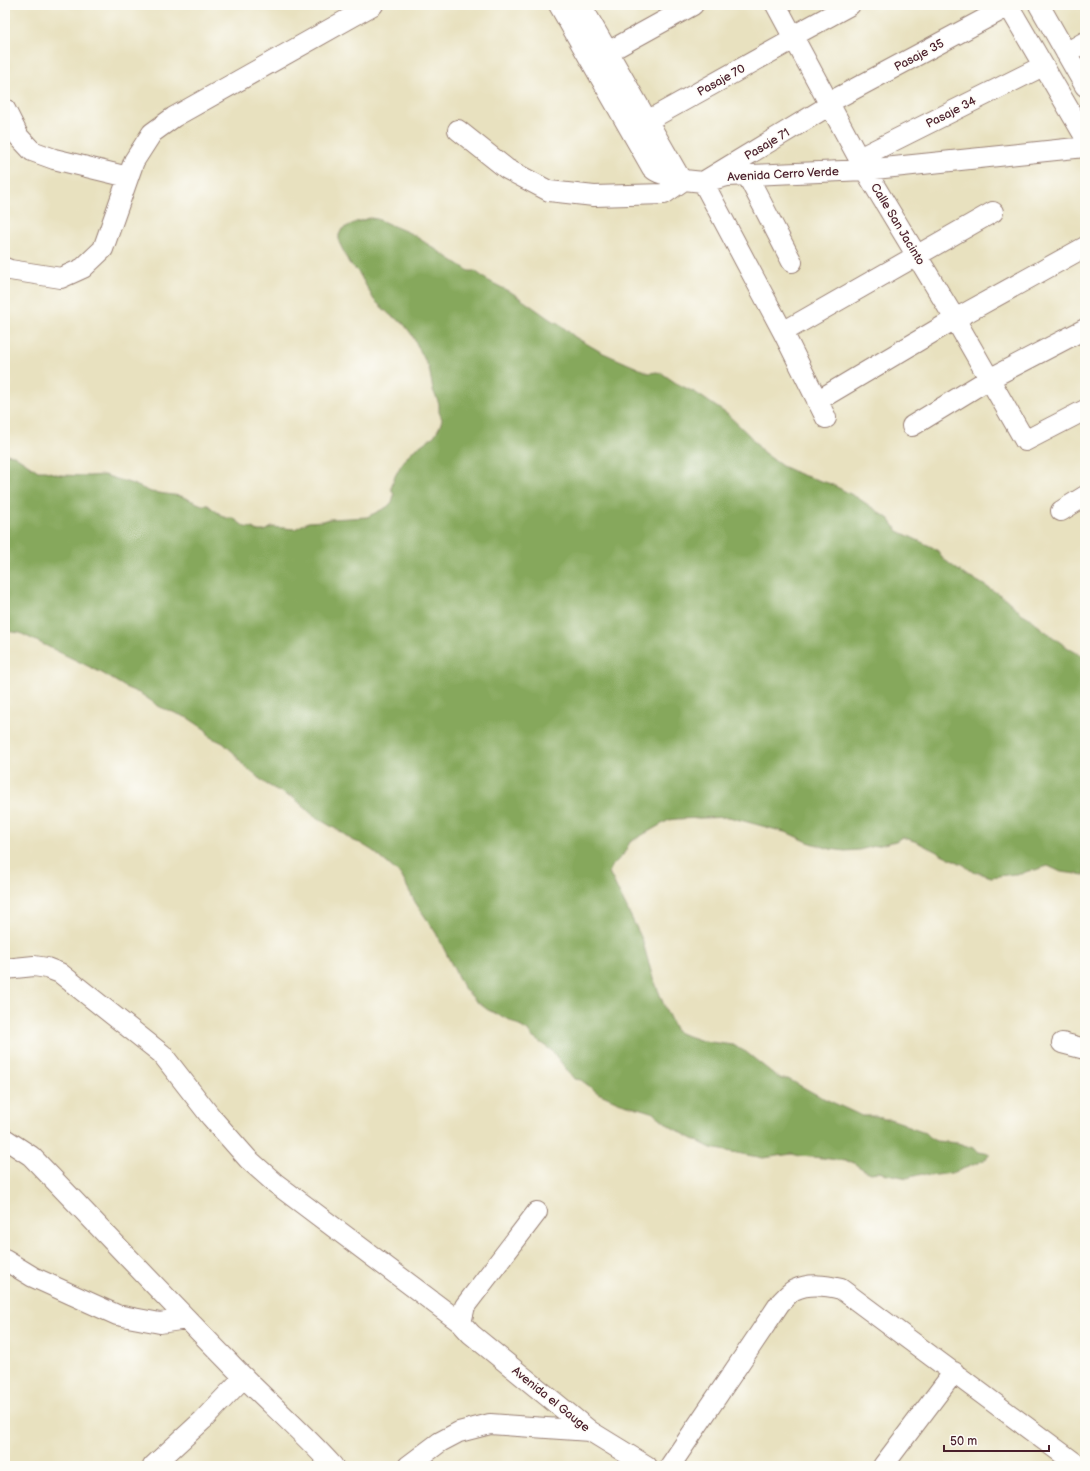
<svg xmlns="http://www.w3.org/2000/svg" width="1090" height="1471" viewBox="0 0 1090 1471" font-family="'Balsamiq Sans',sans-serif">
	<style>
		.forest { fill: #86a85c; stroke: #686444 }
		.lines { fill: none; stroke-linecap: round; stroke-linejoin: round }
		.minor-casing { stroke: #998075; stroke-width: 22 }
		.minor { stroke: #fff; stroke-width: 20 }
		.labels { text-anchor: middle; stroke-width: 3; stroke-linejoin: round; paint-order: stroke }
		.street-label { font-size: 12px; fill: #4a1f2b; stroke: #fdfcf7 }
	</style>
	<rect width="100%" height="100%" fill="#fdfcf7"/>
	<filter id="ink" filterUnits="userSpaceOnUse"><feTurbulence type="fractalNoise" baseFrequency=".025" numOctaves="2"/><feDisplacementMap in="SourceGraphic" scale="8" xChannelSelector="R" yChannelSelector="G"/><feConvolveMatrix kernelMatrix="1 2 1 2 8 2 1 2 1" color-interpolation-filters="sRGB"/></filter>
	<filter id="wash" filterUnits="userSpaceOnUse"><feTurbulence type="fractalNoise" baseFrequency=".012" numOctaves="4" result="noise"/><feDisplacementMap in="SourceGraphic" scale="16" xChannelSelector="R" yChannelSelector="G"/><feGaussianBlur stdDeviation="0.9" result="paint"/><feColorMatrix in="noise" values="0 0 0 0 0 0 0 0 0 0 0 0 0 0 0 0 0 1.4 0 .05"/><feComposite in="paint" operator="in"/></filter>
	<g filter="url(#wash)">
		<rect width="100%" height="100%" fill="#e8e1bf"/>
		<path class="forest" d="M370,218l7,1 35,15 57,37h6l12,9 27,14 37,26 7,3 17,14 26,15 48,21 8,-1 6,2 13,9 20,10 31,21 22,21 14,17 19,14 20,9 29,9 27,14 31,21 9,12 34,16 6,4 4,7 24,18 13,6 26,16 16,15 7,4c9,8 46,38 57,39v219l-24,-3 -13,-6 -13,4 -7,1 -7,3h-7l-23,3 -21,-7 -6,-5 -27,-13 -20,-10 -15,-5 -6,4 -37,9 -14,1 -15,-2 -22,-7 -20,-9 -59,-16 -52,2 -8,1 -39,22 -7,13 -10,10 -4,7 33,67 10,36 14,35 10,21 6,3 21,7 30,4 13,7 29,23 6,4h7l33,18 41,19h15l7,3h6l15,5 6,4 14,5 5,5 6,3 22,2 15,5 6,4 11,2 -4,5 -13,6 -21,8 -23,3 -7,-2 -15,4 -29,-6 -7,1 -7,-3 -12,-8 -30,-4 -22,-2 -8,-2 -29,4 -52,-10 -20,-10 -20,-11 -17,-14 -36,-11 -20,-9 -17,-13 -7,-1 -23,-29 -19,-13 -4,-6 -20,-12 -20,-9 -12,-9 -13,-14 -27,-54 -21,-31 -14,-27 -28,-24 -13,-8 -7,-2 -12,-9 -26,-15 -22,-20 -7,-2 -20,-11 -23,-19 -9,-12 -11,-10 -13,-6 -4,-7 -18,-12 -28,-11 -19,-13 -14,-6 -25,-15 -82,-40 -15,-2v-177l9,1 24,16h7l15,4 29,1 15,-1 29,9 18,8 30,4 21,9h6l6,5 12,8h7l12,9 7,1 6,3h7l7,-4 23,2 13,-7 15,-1 7,-2 37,-2 20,-10 5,-5 2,-7 -3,-7 3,-10 7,-13 9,-12 18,-13 6,-4 6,-10 2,-7 -3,-7v-8l-6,-14 -4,-22 -17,-33 -9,-12 -13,-8 -16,-15 -15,-27 -10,-10 -10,-21v-7l3,-6 14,-7z"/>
	</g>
	<g filter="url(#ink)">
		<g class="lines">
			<g class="minor-casing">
				<path id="minor" d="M559,5l93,163c7,7 17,7 27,8
					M581,5l98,171 5,4 19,2 24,-6 138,-6 220,-23
					M776,5l89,165 90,149 70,122 60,-31
					M1008,5l77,132
					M1039,5l46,81
					M793,36l57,-31
					M608,52l85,-47
					M1066,53l19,-11
					M828,103l181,-97
					M5,109l14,28 13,14 22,8 74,18
					M647,121l147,-82
					M458,130l49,39 42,22 45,5 70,-2 20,-14
					M859,158l184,-92
					M747,175l45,87
					M5,268l5,2 51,8 22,-10 20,-19 31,-88 18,-28 22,-16 199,-112
					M783,332l210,-120
					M817,401l138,-82 130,-72
					M826,418l-43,-86 -80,-150 127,-77
					M912,426l77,-47 96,-50
					M1061,511l24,-15
					M5,969l29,-3 13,2 13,5 102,81 49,63 37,42 27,24 186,140 10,11 119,97 57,35
					M1062,1043l23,6
					M5,1139l26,17c66,68 131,138 197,205 34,36 72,68 105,105
					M5,1260l28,17 84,38 43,8 26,-4
					M461,1323l4,-17 72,-94
					M153,1466l50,-46 41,-43
					M408,1466l32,-24 19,-10 31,-8 100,7
					M670,1466l110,-163c4,-4 9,-10 14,-13 15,-7 31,-5 47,-1l238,177
					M883,1466l71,-94"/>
			</g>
			<use href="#minor" class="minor"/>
		</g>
	</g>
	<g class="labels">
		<g class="street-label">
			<text transform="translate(919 55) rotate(-28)" y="4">Pasaje 35</text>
			<text transform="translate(721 80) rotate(-29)" y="4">Pasaje 70</text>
			<text transform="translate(951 112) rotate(-27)" y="4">Pasaje 34</text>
			<text transform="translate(767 144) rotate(-31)" y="4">Pasaje 71</text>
			<text transform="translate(783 174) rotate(-3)" y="4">Avenida Cerro Verde</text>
			<text transform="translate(898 224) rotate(59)" y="4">Calle San Jacinto</text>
			<text transform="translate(551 1399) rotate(39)" y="4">Avenida el Gauge</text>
		</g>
	</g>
	<rect width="1090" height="1471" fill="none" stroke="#fdfcf7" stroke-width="20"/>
	<path d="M944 1445v6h105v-6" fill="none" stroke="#4a1f2b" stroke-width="2"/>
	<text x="950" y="1445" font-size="12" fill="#4a1f2b" stroke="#fdfcf7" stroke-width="3" paint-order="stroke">50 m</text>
</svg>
